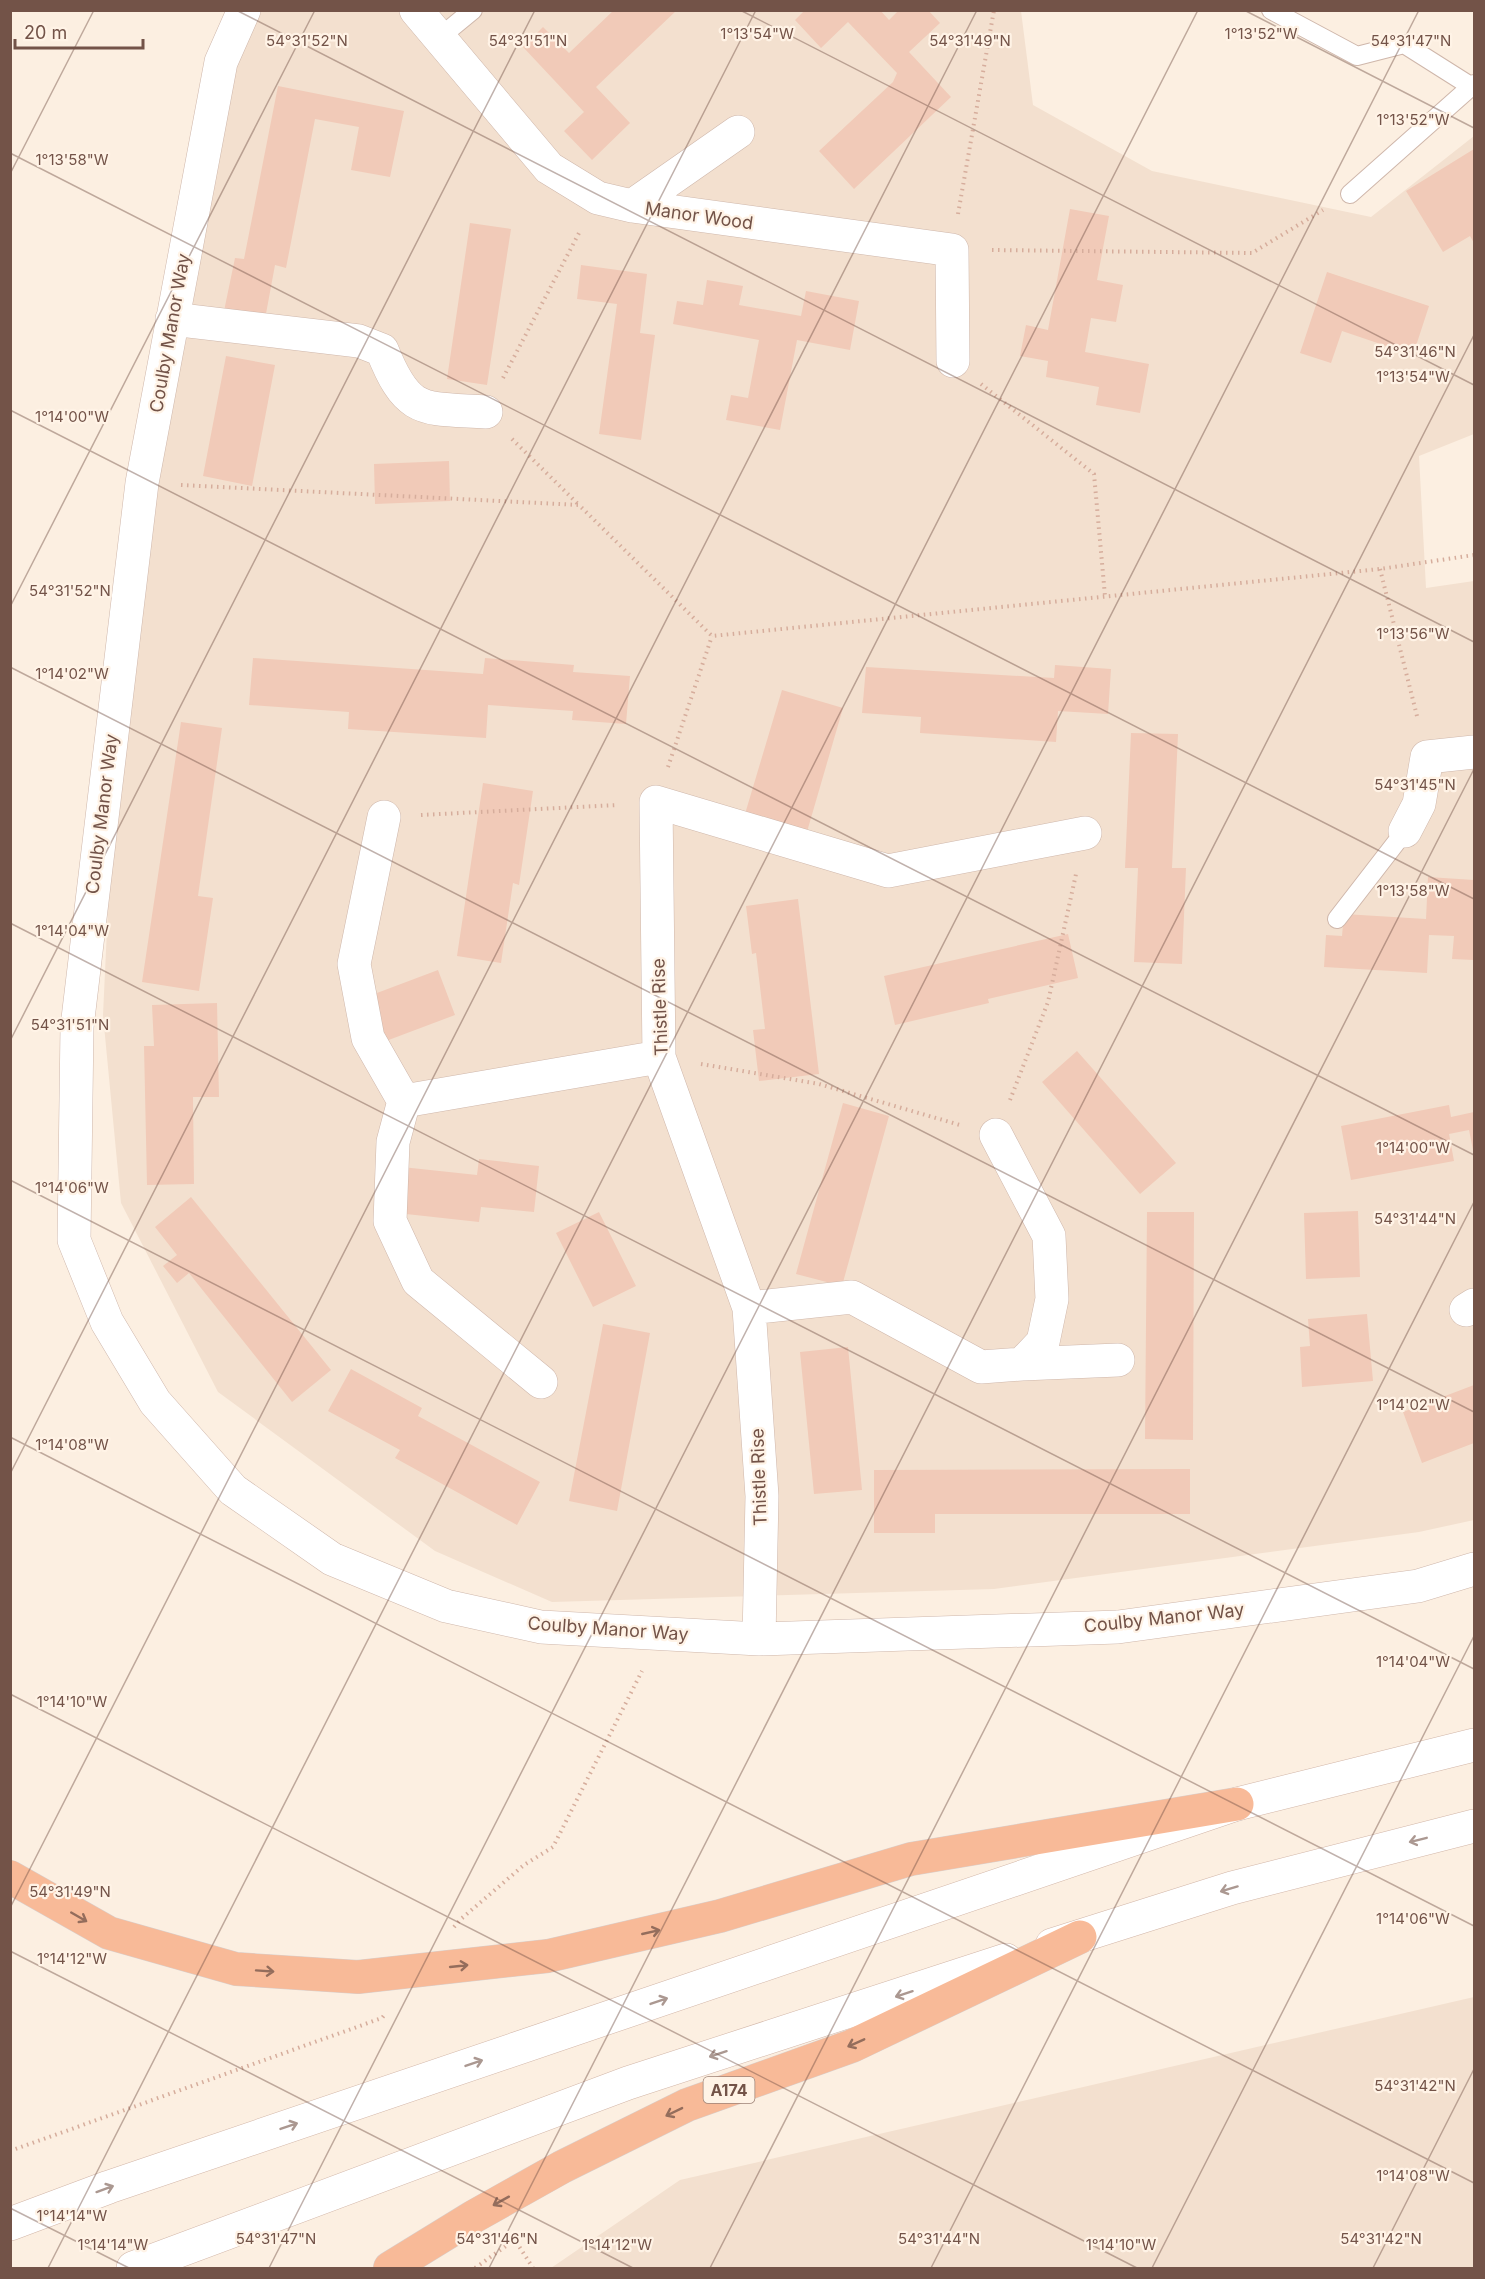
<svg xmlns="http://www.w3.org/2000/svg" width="1485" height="2279" viewBox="0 0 1485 2279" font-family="Inter,sans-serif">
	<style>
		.residential { fill: #f3e0cf }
		.building { fill: #f1cab8 }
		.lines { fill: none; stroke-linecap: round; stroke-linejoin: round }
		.service-casing { stroke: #cfb7ab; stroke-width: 20 }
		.minor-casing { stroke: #cfb7ab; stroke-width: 34 }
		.secondary-casing { stroke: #d2b6a8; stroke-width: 34 }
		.trunk-casing { stroke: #d8cfcc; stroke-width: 34 }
		.path { stroke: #d6ad9c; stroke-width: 4; stroke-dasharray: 1.5 4.5; stroke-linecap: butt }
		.service { stroke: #fff; stroke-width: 18 }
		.minor { stroke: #fff; stroke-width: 33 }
		.secondary { stroke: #fff; stroke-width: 33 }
		.trunk { stroke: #f8ba98; stroke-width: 33 }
		.oneway { stroke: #ab9891 }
		.oneway2 { stroke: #946d5c }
		.ticks { fill: none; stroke: #735348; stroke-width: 1.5; stroke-opacity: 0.45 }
		.labels { text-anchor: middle; stroke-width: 4.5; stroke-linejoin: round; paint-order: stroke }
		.shield { fill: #fff3e6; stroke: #9d8377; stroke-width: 1.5 }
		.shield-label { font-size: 16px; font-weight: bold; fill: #735348 }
		.street-label { font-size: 18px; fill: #735348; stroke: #fff3e6 }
		.ticks-label { font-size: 15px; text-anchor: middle; fill: #735348; stroke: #fff3e6; stroke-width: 4.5; stroke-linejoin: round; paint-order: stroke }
	</style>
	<rect width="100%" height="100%" fill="#fcefe1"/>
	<path class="residential" d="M237,11h784l12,94 119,66 219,46 103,-81v298l-55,22 7,132 48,-7v939l-55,12 -425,57 -442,13 -117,-51 -217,-159 -97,-189 -18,-188 24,-513z
		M1474,1997v271h-923l129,-88z"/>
	<path class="building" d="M614,10h63l-81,77 34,36 -38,37 -28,-29 20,-19 -61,-65 20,-20 26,26z
		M805,10h75l9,10 10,-10h29l12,13 -31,29 42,45 -97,92 -35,-38 74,-69 4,-9 -49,-51 -27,26 -26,-28z
		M278,86l126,25 -14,66 -39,-7 8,-43 -44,-8 -29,149 -11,-3 -10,54 -41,-8 11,-53 9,1z
		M1474,149v94l-4,-7 -27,16 -37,-61z
		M1070,209l39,7 -12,64 26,5 -7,37 -25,-4 -6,34 64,12 -9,49 -44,-8 3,-18 -53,-10 2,-16 -28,-5 6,-31 22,5z
		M470,223l41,6 -24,156 -40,-6z
		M581,265l66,9 -7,59 15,2 -14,105 -42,-6 18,-130 -40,-5z
		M1327,272l102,34 -16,49 -71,-24 -11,32 -31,-10z
		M707,280l36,6 -4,19 62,11 5,-25 53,10 -9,49 -53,-10 -17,90 -54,-10 5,-25 17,3 11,-58 -86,-16 4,-23 26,4z
		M226,356l49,9 -23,121 -49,-10z
		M449,461l1,40 -75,3 -1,-40z
		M253,658l230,16 2,-16 89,7 -1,7 57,4 -4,48 -54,-4 1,-9 -85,-6 -2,33 -138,-9 1,-17 -100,-7z
		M1055,665l56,4 -3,45 -50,-3 -2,31 -136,-9 1,-16 -59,-4 4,-46 188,11z
		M782,690l61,18 -39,134 -62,-18z
		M181,722l41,6 -24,168 15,2 -14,93 -57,-9z
		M1131,733l47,1 -6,134h14l-4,96 -48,-2 4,-94h-13z
		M483,783l50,8 -14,94 -6,-2 -12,80 -44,-7z
		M1428,877l46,3v80l-22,-1 2,-23 -25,-1 -2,38 -103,-6 2,-32 16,1 2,-22 82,5z
		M798,899l21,175 -60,7 -6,-51 12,-1 -9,-76 -4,1 -6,-48z
		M1068,934l10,44 -90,21 1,4 -94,22 -11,-49z
		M438,970l17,45 -77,29 -17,-45z
		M217,1003l2,94h-26l1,87 -47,1 -3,-139h10l-2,-41z
		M1077,1051l99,112 -36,31 -98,-112z
		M843,1103l46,13 -47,170 -46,-12z
		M1449,1105l2,12 23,-5v43l-5,-25 -20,4 5,27 -103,19 -10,-54z
		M479,1159l60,7 -5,46 -53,-5 -2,15 -82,-9 5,-46 75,8z
		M191,1197l140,173 -39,32 -103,-129 -12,10 -14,-17 14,-11 -22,-28z
		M1358,1211l2,66 -54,2 -2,-66z
		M599,1212l37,74 -43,21 -37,-74z
		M1147,1212h47l-1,228 -48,-1z
		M1367,1314l6,67 -71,6 -2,-40 10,-1 -2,-27z
		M603,1324l47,9 -33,178 -48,-10z
		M848,1347l14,143 -48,4 -14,-142z
		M351,1369l71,39 -4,8 122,66 -23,43 -122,-67 5,-8 -72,-39z
		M1474,1385v58l-52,20 -19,-51z
		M1190,1469v45h-255v19h-61v-63z"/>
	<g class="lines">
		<g class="service-casing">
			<path id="service" d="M1271,10l86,46 47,-12 68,43
				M439,38l34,-28
				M1350,194l124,-110
				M1337,919l68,-88"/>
		</g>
		<g class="minor-casing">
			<path id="minor" d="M244,10l-23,52 -79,421 -65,544 -3,213 33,82 48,80 78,88 99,69 114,47 95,21 218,12 359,-12 300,-41 56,-17
				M416,10l133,158 49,30 34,8 320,44 1,111
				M632,206l106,-74
				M172,319l187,22 23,9c26,65 40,58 104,62
				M384,817l-30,147 14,74 36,63 -11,41 -3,79 28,60 123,101
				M1405,831l14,-27 8,-47 47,-5
				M404,1101l255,-44
				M749,1308l103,-11 129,70 41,-3 21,-22 9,-43 -3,-63 -53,-101
				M1466,1310l8,-5
				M1022,1364l96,-4
				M759,1639l3,-143 -13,-188 -90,-251 -3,-255 232,69 197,-38"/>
		</g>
		<g class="secondary-casing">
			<path id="secondary" d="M1052,1945l180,-57 242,-62
				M10,2224l99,-37 1128,-383 237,-59
				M133,2268l495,-185 378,-123"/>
		</g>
		<g class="trunk-casing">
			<path id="trunk" d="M10,1877l99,56 127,36 122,8 190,-21 172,-40 191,-57 326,-55
				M390,2268l83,-51 89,-50 125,-62 165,-59 228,-109"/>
		</g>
		<path class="path" d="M958,214l36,-204
			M992,250l260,3 71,-43
			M503,378l76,-145
			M981,384l113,90 11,122
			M512,439l67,66
			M181,485l398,20 133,131 668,-67 94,-14
			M1380,569l38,151
			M668,767l44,-131
			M421,815l196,-10
			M701,1064l118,20 141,41
			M1010,1100l38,-98 28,-128
			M454,1927l7,-8 63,-54 29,-18 89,-176
			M10,2151l372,-133 4,-5
			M512,2242l3,-2 18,28
			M475,2268l31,-22"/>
		<use href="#service" class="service"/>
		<use href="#minor" class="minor"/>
		<use href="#secondary" class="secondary"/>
		<use href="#trunk" class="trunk"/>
	</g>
	<defs><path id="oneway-shaft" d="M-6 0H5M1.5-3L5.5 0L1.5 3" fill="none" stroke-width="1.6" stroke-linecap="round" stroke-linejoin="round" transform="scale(1.5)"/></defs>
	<g class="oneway">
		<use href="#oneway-shaft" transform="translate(1418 1840) rotate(166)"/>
		<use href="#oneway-shaft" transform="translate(1229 1889) rotate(163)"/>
		<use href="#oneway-shaft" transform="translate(904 1994) rotate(162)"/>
		<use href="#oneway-shaft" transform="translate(659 2001) rotate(-19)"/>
		<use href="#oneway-shaft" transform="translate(718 2054) rotate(162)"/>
		<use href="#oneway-shaft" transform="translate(474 2063) rotate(-19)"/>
		<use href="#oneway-shaft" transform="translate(289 2126) rotate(-19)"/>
		<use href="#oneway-shaft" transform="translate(105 2189) rotate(-20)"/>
	</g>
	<g class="oneway2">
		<use href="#oneway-shaft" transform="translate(79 1917) rotate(30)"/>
		<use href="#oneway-shaft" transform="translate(651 1932) rotate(-13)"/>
		<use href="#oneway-shaft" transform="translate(459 1966) rotate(-6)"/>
		<use href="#oneway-shaft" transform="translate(265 1971) rotate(4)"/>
		<use href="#oneway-shaft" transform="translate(856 2043) rotate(156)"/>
		<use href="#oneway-shaft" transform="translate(674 2112) rotate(154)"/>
		<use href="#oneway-shaft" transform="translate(501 2201) rotate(151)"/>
	</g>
	<path class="ticks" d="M236,10l1238,632M740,10l734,375M1244,10l230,118M10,153l1464,746M10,174l84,-164M10,410l1464,745M10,607l305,-597M10,667l1464,745M10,923l1464,746M10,1041l525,-1031M10,1180l1464,746M10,1437l1464,746M10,1474l746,-1464M10,1694l1127,574M10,1908l967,-1898M10,1951l623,317M10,2208l119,60M48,2268l1150,-2258M269,2268l1150,-2258M489,2268l985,-1933M710,2268l764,-1499M931,2268l543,-1066M1152,2268l322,-632M1373,2268l101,-199"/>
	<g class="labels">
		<rect class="shield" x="703.5" y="2077" width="51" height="26" rx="4.5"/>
		<g class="shield-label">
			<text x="729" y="2096">A174</text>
		</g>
		<g class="street-label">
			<text transform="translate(699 216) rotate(8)" y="6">Manor Wood</text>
			<text transform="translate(170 333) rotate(-80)" y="6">Coulby Manor Way</text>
			<text transform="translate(102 814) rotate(-83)" y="6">Coulby Manor Way</text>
			<text transform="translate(660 1007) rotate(-92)" y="6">Thistle Rise</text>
			<text transform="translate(759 1477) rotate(-92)" y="6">Thistle Rise</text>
			<text transform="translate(1164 1618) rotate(-6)" y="6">Coulby Manor Way</text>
			<text transform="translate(608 1629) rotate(4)" y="6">Coulby Manor Way</text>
		</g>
	</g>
	<g class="ticks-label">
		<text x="757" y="39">1°13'54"W</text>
		<text x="1261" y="39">1°13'52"W</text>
		<text x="307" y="46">54°31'52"N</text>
		<text x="528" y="46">54°31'51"N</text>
		<text x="970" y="46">54°31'49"N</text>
		<text x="1411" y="46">54°31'47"N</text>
		<text x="1413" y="125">1°13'52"W</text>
		<text x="72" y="165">1°13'58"W</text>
		<text x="1415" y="357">54°31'46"N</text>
		<text x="1413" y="382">1°13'54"W</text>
		<text x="72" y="422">1°14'00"W</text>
		<text x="70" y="596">54°31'52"N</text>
		<text x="1413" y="639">1°13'56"W</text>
		<text x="72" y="679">1°14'02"W</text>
		<text x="1415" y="790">54°31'45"N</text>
		<text x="1413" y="896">1°13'58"W</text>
		<text x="72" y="936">1°14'04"W</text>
		<text x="70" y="1030">54°31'51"N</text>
		<text x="1413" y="1153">1°14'00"W</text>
		<text x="72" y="1193">1°14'06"W</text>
		<text x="1415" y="1224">54°31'44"N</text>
		<text x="1413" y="1410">1°14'02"W</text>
		<text x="72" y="1450">1°14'08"W</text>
		<text x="1413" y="1667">1°14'04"W</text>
		<text x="72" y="1707">1°14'10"W</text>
		<text x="70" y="1897">54°31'49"N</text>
		<text x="1413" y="1924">1°14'06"W</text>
		<text x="72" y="1964">1°14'12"W</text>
		<text x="1415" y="2091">54°31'42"N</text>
		<text x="1413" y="2181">1°14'08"W</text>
		<text x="72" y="2221">1°14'14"W</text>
		<text x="276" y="2244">54°31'47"N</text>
		<text x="497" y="2244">54°31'46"N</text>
		<text x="939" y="2244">54°31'44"N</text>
		<text x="1381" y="2244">54°31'42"N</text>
		<text x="113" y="2250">1°14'14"W</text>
		<text x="617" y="2250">1°14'12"W</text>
		<text x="1121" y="2250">1°14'10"W</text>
	</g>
	<rect width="1485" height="2279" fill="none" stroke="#735348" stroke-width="24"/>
	<path d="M15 39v9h128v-9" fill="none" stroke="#735348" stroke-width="3"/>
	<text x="24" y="39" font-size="18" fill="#735348" stroke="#fff3e6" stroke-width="4.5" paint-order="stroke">20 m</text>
</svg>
